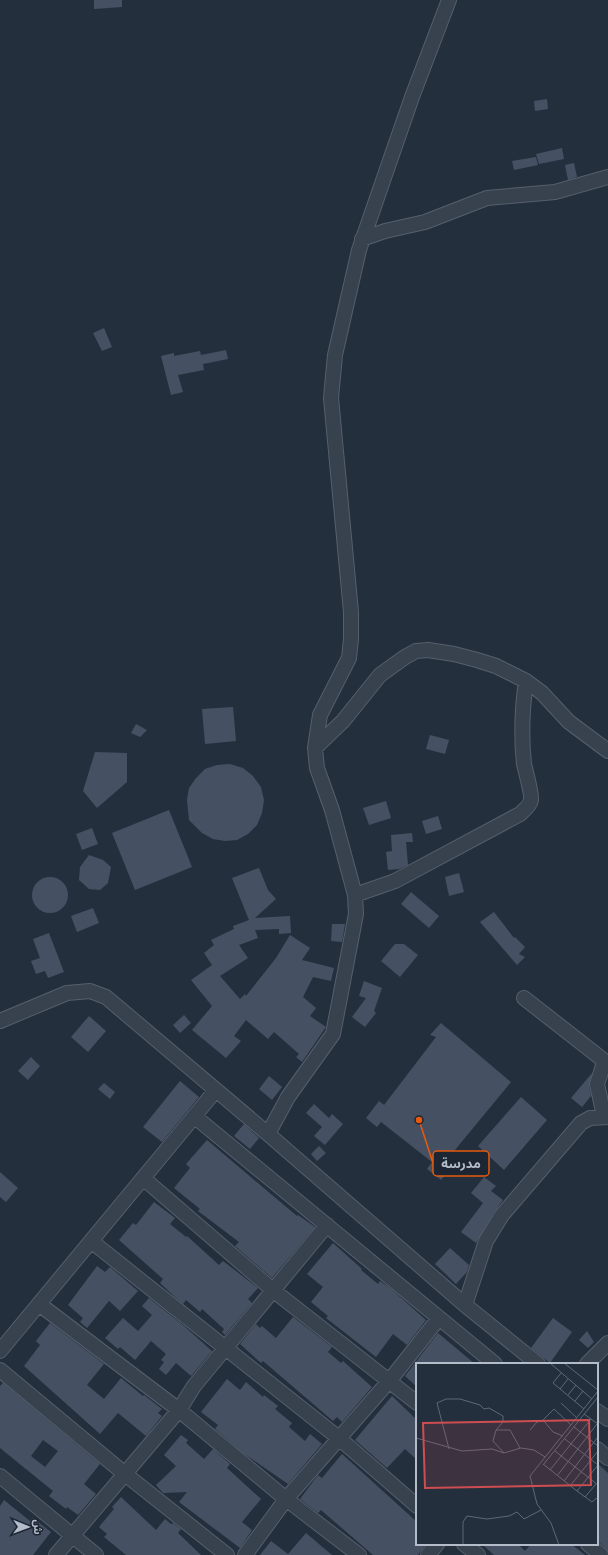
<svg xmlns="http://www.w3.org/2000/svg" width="608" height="1555" viewBox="0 0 608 1555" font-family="Lato,'Noto Sans Arabic',sans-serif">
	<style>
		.building { fill: #455162; fill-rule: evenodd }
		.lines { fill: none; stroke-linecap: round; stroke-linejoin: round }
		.minor-casing { stroke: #565f6c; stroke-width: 16 }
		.minor { stroke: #38414e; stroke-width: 14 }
		.inset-road { fill: none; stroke: #5e6776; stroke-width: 1 }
		.view { fill: #ce4d50; fill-opacity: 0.15; stroke: #ce4d50; stroke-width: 2 }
		.inset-edge { fill: none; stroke: #b4bcc9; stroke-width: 2 }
		.leader { fill: none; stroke: #e8590c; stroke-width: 1.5 }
		.callout-dot { fill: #e8590c; stroke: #1d2633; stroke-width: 1.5 }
		.callout { fill: #1d2633; stroke: #e8590c; stroke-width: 1.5 }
		.callout-label { font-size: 13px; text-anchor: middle; font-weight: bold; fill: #b4bcc9 }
	</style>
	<rect width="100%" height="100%" fill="#242f3e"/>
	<path class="building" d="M94,0h28v7l-28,2z
		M547,99l1,10 -13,2 -1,-10z
		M562,148l2,11 -25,5 -3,-10z
		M536,157l2,8 -24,5 -2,-9z
		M574,163l3,14 -9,3 -3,-15z
		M104,328l8,19 -10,4 -9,-18z
		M226,350l2,9 -25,5 1,6 -26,5 5,17 -12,3 -10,-39 13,-3v3l26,-5 1,4z
		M233,707l3,34 -31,3 -3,-35z
		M136,724l11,6 -7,7 -9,-4z
		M430,735l19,5 -4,14 -19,-5z
		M95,752l32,1v29l-30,26 -14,-17z
		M230,764l13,4 10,8 8,11 3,13 -2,13 -5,12 -9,9 -11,6 -12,1 -12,-2 -11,-6 -13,-13 -2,-20 2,-12 7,-10 9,-9 12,-4z
		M386,801l5,17 -22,7 -6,-17z
		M169,810l23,57 -57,23 -23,-57z
		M438,816l4,13 -16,5 -4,-13z
		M92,828l6,16 -16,6 -6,-16z
		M412,833l1,9h-7l2,23 -9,4 -11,1 -2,-18 6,-1 -1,-16z
		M89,855l14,5 8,7 -3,16 -8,7 -11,-1 -10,-9 1,-13z
		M259,868l9,22 8,9 -21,19 35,-2 1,17 -12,1v-5l-24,1 3,8 -19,7 9,13 -28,18 20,23 5,-5 1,2 30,-38 14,-23 20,13 -8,12 32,8 -3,13 -18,-4 -10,20 13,11 -6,8 16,11 -24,35 -6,-5 3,-3 -25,-22 -6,7 -22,-19 -12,16 7,5 -15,17 -34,-28 20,-24 -21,-26 21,-15 -8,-12 10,-8 -3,-5 23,-11 -1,-3 16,-6 -17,-42z
		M459,873l5,19 -15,4 -4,-19z
		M32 895a18 18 0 1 1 36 0a18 18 0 1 1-36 0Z
		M411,892l28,24 -10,12 -28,-24z
		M93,908l6,15 -22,9 -6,-16z
		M494,912l20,26 1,-1 10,10 -6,7 6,3 -8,8 -37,-43z
		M332,924h13l-3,18 -11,-1z
		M49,933l15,39 -16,6 -3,-7 -9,3 -5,-13 9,-3 -7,-19z
		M395,944h9l14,11 -18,22 -19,-16z
		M364,981l18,7 -8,23 2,2 -11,14 -13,-10 14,-19 -7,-2z
		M184,1015l7,8 -11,10 -7,-8z
		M89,1016l17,15 -18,21 -17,-15z
		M441,1023l70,59 -61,74 5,7 -14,17 -14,-11 5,-7 -51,-40 -4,5 -11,-9 13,-17 5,4 52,-68 -6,-2z
		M31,1057l9,9 -12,14 -10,-9z
		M592,1073l-3,12 2,11 -9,11 -11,-9z
		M269,1076l13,11 -10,13 -13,-11z
		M180,1081l19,16 -37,45 -19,-15z
		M104,1083l11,9 -5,7 -12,-10z
		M521,1097l26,23 -43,50 -26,-24z
		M314,1104l15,14 3,-4 11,10 -18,21 -11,-9 8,-9 -16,-14z
		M244,1124l15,14 -9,11 -16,-13z
		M207,1140l90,76 1,-1 17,12 -43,51 -37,-32 4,-4 -41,-31 2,-2 -26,-21 16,-20 -4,-4z
		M319,1146l7,7 -9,8 -6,-7z
		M0,1172l18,16 -12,14 -6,-5z
		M484,1177l12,9 -5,5 12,9 -8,11 -19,32 -15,-11 22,-29 -12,-10z
		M154,1202l21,16 -5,6 16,13 1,-1 32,29 4,-4 35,27 -10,11 4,4 -27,32 -3,-3 2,-3 -22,-20 -2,3 -14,-12 -3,4 -7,-6 -16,-15 3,-4 -44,-39 14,-17 3,2z
		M333,1243l29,26 -1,1 17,14 2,-3 10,7 36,32 -19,25 -14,-11 -17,23 -50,-39 2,-2 -17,-14 12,-15 -16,-13z
		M450,1248l19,17 -2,7 -11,12 -21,-20z
		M97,1266l8,6 5,-5 28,24 -18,20 -11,-10 -22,27 -7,-6 3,-4 -15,-13z
		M149,1298l35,28 28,25 -21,25 -15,-13 -10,12 -7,-6 5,-7 -3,-2 5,-6 -15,-13 -16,19 -15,-13 -2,2 -13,-11 18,-20 15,13 14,-16 -10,-9z
		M293,1317l39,30 -4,5 13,11 2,-2 29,26 -30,35 -5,-5 -4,4 -70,-60 -2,2 -21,-19 16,-20 4,4 2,-2 14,12z
		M553,1318l19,14 -22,31 -19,-15z
		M50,1323l54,41 -17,21 17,14 17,-21 22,18 1,-1 18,14 -4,4 4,3 -16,20 -28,-23 -18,21 -76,-68 16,-21 -4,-4z
		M587,1331l7,11 -6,6 -9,-8z
		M438,1333l37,31h-58v23l-12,-11z
		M227,1379l13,11 6,-8 17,15 1,-2 14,11 -3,3 17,14 -3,4 16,14 5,-7 12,10 -34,40 -45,-31 -28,-24 3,-4 -17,-13z
		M3,1383l97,81 -16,20 12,10 -18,21 -11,-8 -1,2 -17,-13 4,-5 -53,-43v-62zM43,1440l15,11 -13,16 -14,-11z
		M392,1396l25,24v40l-12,-11 -18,19 -32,-28z
		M181,1435l7,5 -2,3 18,16 9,-10 17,15 -3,4 34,31 -19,23 10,8 -12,18 -61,-46 8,-10 -24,1 -7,-8 20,-19 -12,-11z
		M342,1454l75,68v22h9l-8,11h-45l-52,-45 -3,3 -18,-14 18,-24 4,3z
		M597,1463l11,10v78l-11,-11z
		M121,1497l35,33 9,-11 6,5 2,-1 8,6 -3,4 23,22h-75l-22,-18 3,-3 -8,-7 15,-18 -2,-2z
		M4,1500l26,21 3,-3 18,14 -18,23h-33v-49z
		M306,1533l26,22h-72l11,-14 17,13z
		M482,1544h36l7,7 6,-7h40l14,11h-91z"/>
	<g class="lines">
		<g class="minor-casing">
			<path id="minor" d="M362,239l23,-8 40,-9 62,-24 68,-6 53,-15
				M315,748l28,-27 37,-46 25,-18 11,-6 12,-1 26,4 23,6 19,6 30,15 16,12 27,29 39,29
				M355,895l40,-14 125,-67c4,-4 10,-8 11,-14 1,-7 -5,-27 -7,-36 -3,-28 -2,-55 2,-83
				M524,998l78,61 1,7 -6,18 7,32
				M0,1021l67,-28 23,-2 16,6 162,137 197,171 73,59
				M194,1116l301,248
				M268,1134l20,-37 45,-63 23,-120 -1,-19 -23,-85 -15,-42 -2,-20 5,-33 29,-57 2,-19v-27l-20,-214 4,-43 24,-105 53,-153 37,-97
				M143,1178l131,113 143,112
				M91,1241l249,198 77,67
				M39,1304l140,106 107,89 73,56
				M465,1305l21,-64 16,-26 79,-92 9,-5 18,-1
				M0,1351l216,-261
				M587,1364l21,-21
				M0,1370l125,104 102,81
				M597,1411l11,8
				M597,1449l11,9
				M0,1476l96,79
				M464,1544l14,11
				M588,1544l13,11
				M56,1555l123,-145 15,-24 133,-161
				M245,1555l41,-56 104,-119 49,-62
				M428,1555l9,-11"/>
		</g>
		<use href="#minor" class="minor"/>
	</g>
	<g transform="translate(416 1363)">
		<rect width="182" height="182" fill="#242f3e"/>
		<path class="inset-road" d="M134,0l42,36M148,0l34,27M145,10l-8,10 31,26M144,26l8,-10M152,32l8,-10M159,38l8,-10M145,40l16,15M168,51l14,10M158,64l24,19M80,67h14l10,18M114,67l7,-8 6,-1M147,73l-10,-4 -10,-12 11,-11 17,16M0,75l46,13 30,-2 12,4 17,-5 13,2 11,7M149,76l33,26M33,86l-12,-46 9,-4h14l20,6 4,4 5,-1 14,8v6l-7,8 -3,11 11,12M139,88l43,34M127,101l34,27 21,-26M127,102l55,-68M134,107l41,-51M141,113l40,-52M148,118l34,-44M154,123l28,-35M161,128l15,11 6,-5M169,134l11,-13M47,182v-23l4,-6 20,3 22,-3 8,-4 7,7 17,-9M143,182l-8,-22 -14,-19 -7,-28 68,-85"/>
		<path class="view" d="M173,57l2,65 -166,3 -2,-65z"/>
		<rect width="182" height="182" class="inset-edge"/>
	</g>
	<path class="leader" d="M419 1120L433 1163"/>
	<circle class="callout-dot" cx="419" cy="1120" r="4"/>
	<rect class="callout" x="433" y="1151" width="56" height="25" rx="4"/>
	<g class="callout-label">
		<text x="461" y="1168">مدرسة</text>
	</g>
	<g transform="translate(28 1527) rotate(91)" stroke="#1d2633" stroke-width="3" paint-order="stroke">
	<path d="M0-3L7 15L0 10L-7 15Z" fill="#b4bcc9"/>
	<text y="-6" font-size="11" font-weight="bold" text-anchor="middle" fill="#b4bcc9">ش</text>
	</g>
</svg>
